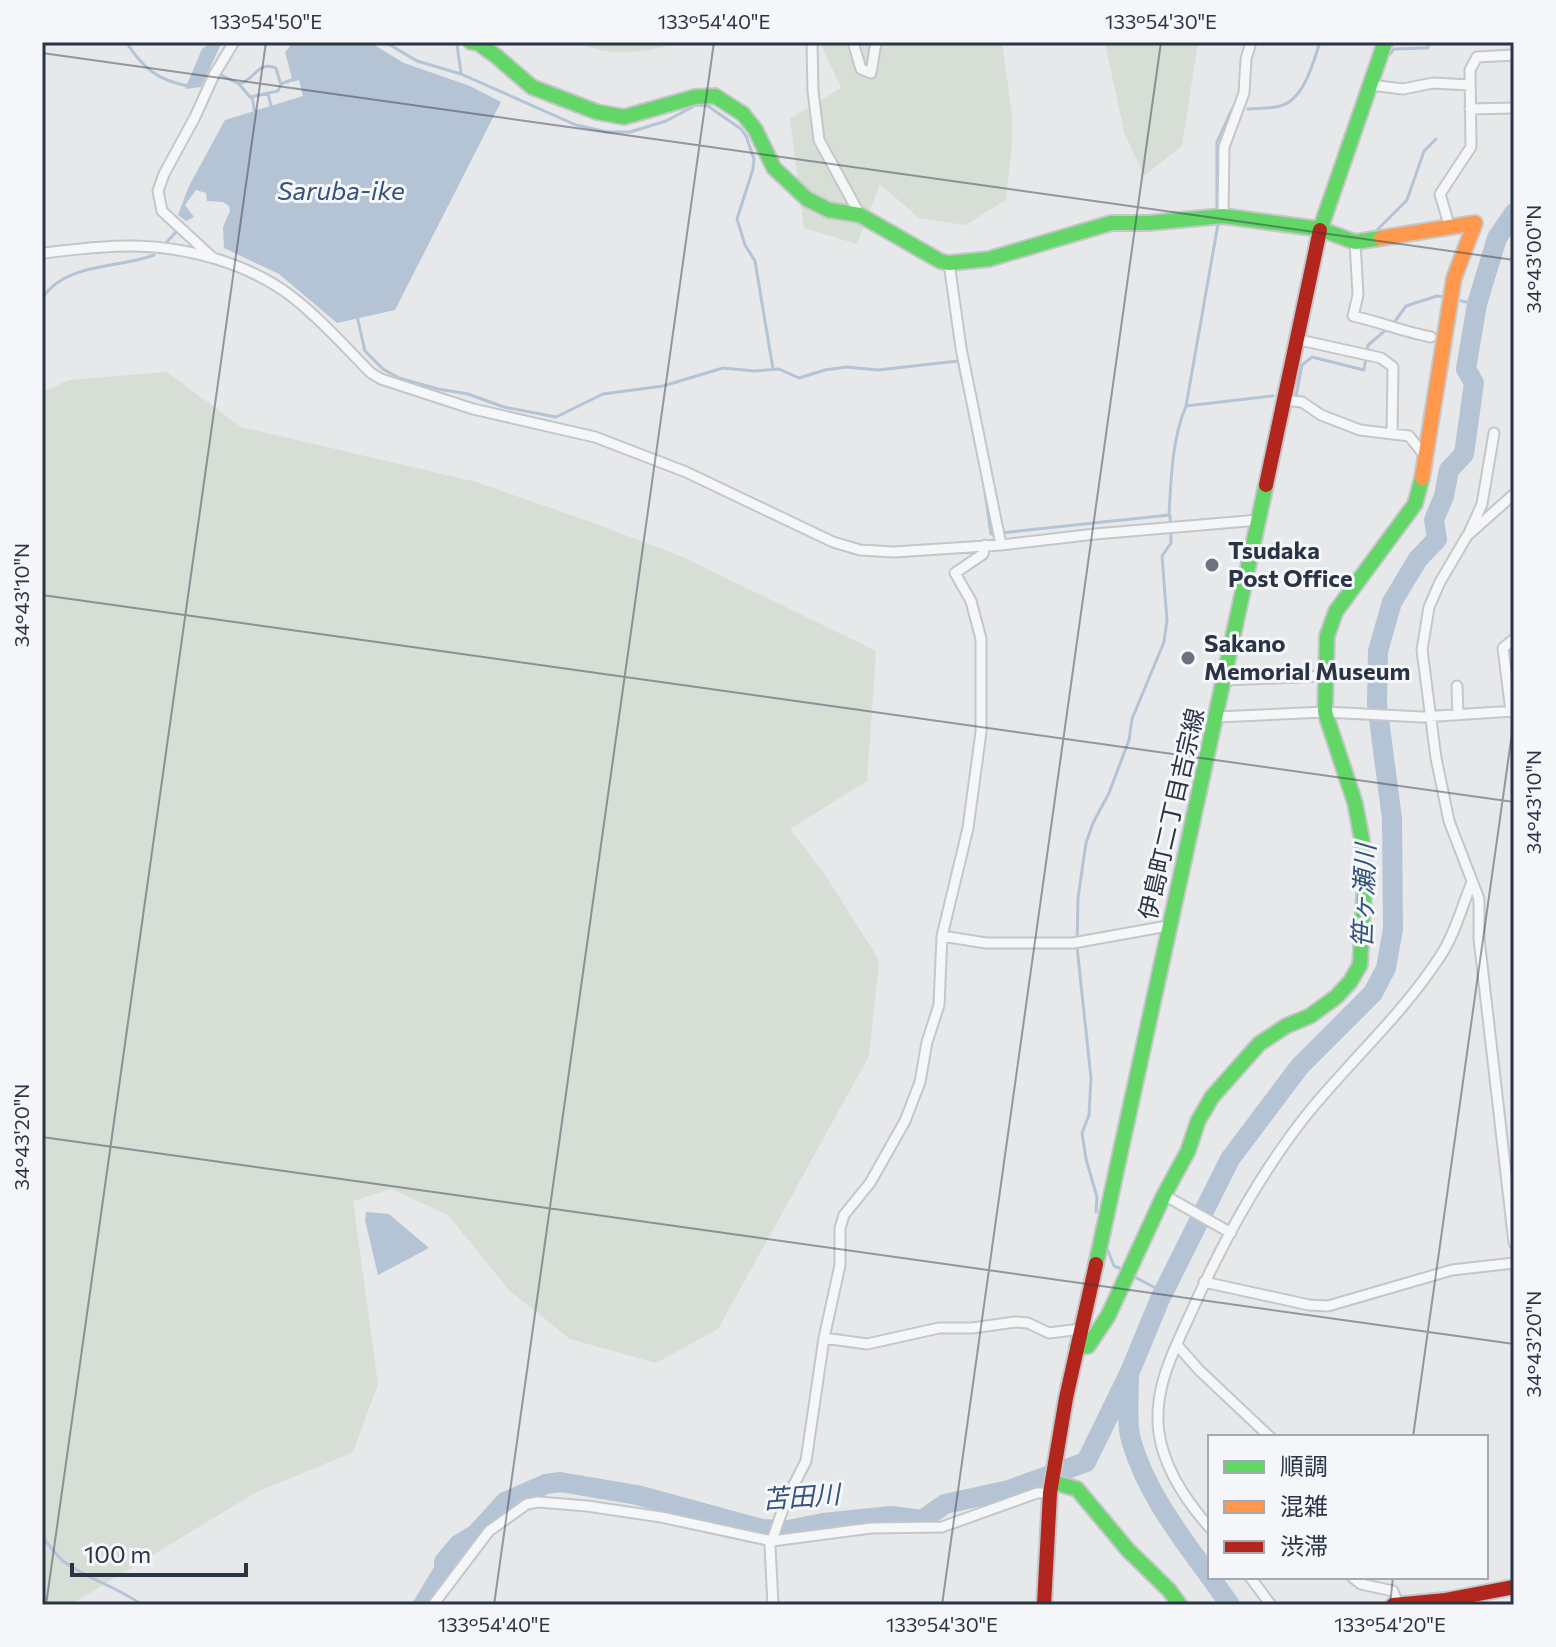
<svg xmlns="http://www.w3.org/2000/svg" width="1556" height="1647" viewBox="0 0 1556 1647" font-family="Commissioner,'Noto Sans JP',sans-serif">
	<style>
		.green { fill: #d6ded6 }
		.water { fill: #b4c4d5 }
		.lines { fill: none; stroke-linecap: round; stroke-linejoin: round }
		.stream { stroke: #b4c4d5; stroke-width: 3 }
		.river { stroke: #b4c4d5; stroke-width: 20 }
		.street-casing { stroke: #c4c6c8; stroke-width: 13 }
		.fast-casing { stroke: #c4c6c8; stroke-width: 18 }
		.slow-casing { stroke: #c4c6c8; stroke-width: 18 }
		.jam-casing { stroke: #c4c6c8; stroke-width: 18 }
		.street { stroke: #f5f6f7; stroke-width: 9 }
		.fast { stroke: #63d668; stroke-width: 14 }
		.slow { stroke: #ff974d; stroke-width: 14 }
		.jam { stroke: #b3261e; stroke-width: 14 }
		.ticks { fill: none; stroke: #2b3445; stroke-width: 2; stroke-opacity: 0.45 }
		.poi-dot { fill: #6c737f; stroke: #f4f6f9; stroke-width: 3 }
		.labels { text-anchor: middle; stroke-width: 6; stroke-linejoin: round; paint-order: stroke }
		.poi-label { font-size: 24px; font-weight: bold; fill: #2b3445; stroke: #f4f6f9; text-anchor: start }
		.street-label { font-size: 24px; fill: #2b3445; stroke: #f4f6f9 }
		.water-label { font-size: 26px; font-style: italic; fill: #34527a; stroke: #f4f6f9 }
		.neatline { fill: none; stroke: #2b3445; stroke-width: 3 }
		.ticks-label { font-size: 20px; text-anchor: middle; fill: #2b3445 }
	</style>
	<rect width="100%" height="100%" fill="#e6e8ea"/>
	<path class="green" d="M579,42h102c-31,10 -73,17 -102,0z
		M820,42h182l10,73v30l-6,55 -41,25 -46,-7 -39,-34 -23,60 -53,-16 -14,-109 51,-31z
		M1105,42h93l-16,104 -38,30 -20,-44z
		M167,372l74,55 235,55 115,40 94,36 191,93 -9,130 -77,48 36,47 53,84 -10,96 -151,273 -62,34 -86,-24 -61,-49 -61,-75 -57,-26 -38,12 25,183 -25,68 -98,41 -185,112h-28v-1213l27,-12z"/>
	<path class="water" d="M211,42h11l-21,45 -16,2 17,-40z
		M294,42h75l35,21 66,23 31,16 -106,208 -58,13 -58,-49 -55,-26 -1,-21 7,-16 -1,-5 -6,-4 -16,-1 -1,-8 -10,-3 -11,15 9,12 -8,4 -8,-6 11,-29 36,-66 78,-24 -4,-16 -6,2 -8,-30z
		M366,1212l23,2 40,34 -51,27 -13,-55z"/>
	<g class="lines">
		<path class="stream" d="M126,42c17,26 31,38 62,44
			M385,42l32,19 44,13 115,51 31,7h23l36,-11 30,-16 12,1 33,23 5,7 8,23 -1,10 -16,50 8,26 10,16 18,108
			M457,45l4,28
			M1389,55l5,-6 34,-1v-6
			M207,68l32,16 11,13 28,-6 3,-7 13,-5
			M239,84c16,-4 19,-24 37,-16l4,14
			M268,94l4,16
			M252,97l3,16
			M1248,109c10,-1 22,0 32,-3 24,-6 33,-43 40,-64
			M1217,207v-65l15,-33h3
			M1377,230l30,-30 17,-49 12,-12
			M163,246l13,-14
			M42,298c25,-36 75,-29 112,-43
			M1461,301l16,3
			M357,316l8,35 18,18 16,9 39,11 30,5 36,13 52,10 47,-23 60,-8 60,-18 31,3 25,-2 20,9 26,-8 21,-3 32,3 80,-9 9,39
			M1393,324l13,-18 31,-10 8,1
			M1292,396h4l6,-31 10,-8 52,13 4,-25 19,-16
			M1186,406l32,-182 11,-1
			M983,478l8,56 178,-19c2,-36 3,-76 17,-109l87,-10
			M1096,1212l1,-15 -11,-38 -4,-26 7,-18 2,-37 -14,-131 1,-49 8,-55 7,-20 16,-30 20,-53 3,-21 32,-77 3,-22 -5,-64 9,-13 -1,-27
			M1108,1251l6,15 5,2
			M1131,1275l32,17
			M42,1536c7,9 13,18 21,25 24,18 55,26 79,44"/>
		<path class="river" d="M1129,1378c0,19 -3,43 2,62 18,63 63,112 99,165
			M423,1605l21,-35v-8l15,-18 17,-10 29,-32 41,-18 14,-2 77,13 125,34 26,1 35,-7 68,-7 31,4 23,-16 64,-14 77,-28 43,-88 31,-75 70,-140 70,-93 73,-73 13,-25 7,-39 -1,-110 -15,-115 1,-53 14,-49 26,-43 19,-20 -3,-19 10,-24 5,-26 15,-16 10,-71 -8,-14 11,-65 20,-66 17,-25"/>
		<g class="street-casing">
			<path id="street" d="M812,42l1,49 6,49 41,75
				M853,42l8,27 10,4 5,-31
				M1370,85l33,4 30,-6 37,2
				M1470,109l44,-1
				M1223,216l1,-69 20,-54 2,-34 5,-17
				M1450,228l-10,-34 31,-47 -1,-77 7,-13 37,-2
				M1355,242l3,53 -5,21c27,6 51,16 78,21
				M42,253c30,-3 62,-8 92,-7 55,1 113,17 157,50 29,22 54,51 80,77l10,6 92,30 122,28 91,35 147,70 27,8 34,2 107,-7 94,-11 164,-14
				M213,258l-51,-47 -4,-20 6,-17 31,-57 19,-42 20,-33
				M949,263l12,85 40,197
				M1295,339l86,19 12,9 -1,67
				M1283,400l19,2 19,13 39,15 49,6 12,15 5,1
				M1514,494l-47,42 -27,46 -11,25 -7,43 14,108 13,63 30,78v40l35,304
				M1469,533l13,-29 12,-71
				M1225,680l99,-4
				M1457,686l1,29
				M1511,712l-8,-64 11,-9
				M1217,717l108,-5 97,5 92,-6
				M942,936l44,7h87l89,-16 7,1
				M1164,1195l67,38
				M1204,1282l105,23 19,1 124,-36 62,-7
				M824,1338l43,6 72,-16h33l43,-6 13,1 21,10 32,-4
				M1177,1345l22,25 71,67
				M1210,1528c-23,-26 -46,-60 -51,-95 -6,-42 13,-79 30,-116 32,-72 70,-143 119,-204 44,-54 95,-99 133,-158 14,-21 21,-49 31,-73
				M1250,1577l21,28
				M1352,1577l9,7 32,7 5,13
				M433,1605l56,-74 38,-27 11,-2 49,4 74,11 111,24 99,-13 71,-1 95,-34h13
				M773,1605l-3,-59 16,-46 20,-39 18,-123 16,-73v-37l4,-13 26,-32 35,-62 15,-39 7,-40 12,-37 3,-69 26,-108 13,-96v-93l-10,-38 -16,-28 28,-19 2,-9"/>
		</g>
		<g class="fast-casing">
			<path id="fast" d="M471,42l7,1 18,13 36,31 65,25 27,5 71,-20 20,-1 28,18 12,15 19,39 33,31 22,11 31,5 80,46 9,2 40,-4 122,-36h37l75,-7 97,13 35,13 26,-4
				M1320,230l65,-188
				M1096,1264l170,-779
				M1077,1347l11,-1 20,-30 56,-121 24,-44 10,-30 14,-24 47,-53 27,-18 24,-10 26,-19 14,-15 10,-17 5,-85 -3,-40 -7,-37 -30,-91 2,-76 9,-25 79,-107 7,-26
				M1052,1482l25,7 51,61 41,40 11,15"/>
		</g>
		<g class="slow-casing">
			<path id="slow" d="M1381,238l94,-15 -21,55 -32,200"/>
		</g>
		<g class="jam-casing">
			<path id="jam" d="M1266,485l54,-255
				M1044,1605l6,-112 16,-95 30,-134
				M1393,1605l53,-5 68,-13"/>
		</g>
		<use href="#street" class="street"/>
		<use href="#fast" class="fast"/>
		<use href="#slow" class="slow"/>
		<use href="#jam" class="jam"/>
	</g>
	<path class="ticks" d="M42,53l1472,207M42,595l1472,207M42,1137l1472,207M1413,1437l101,-718M46,1605l220,-1563M494,1605l220,-1563M942,1605l219,-1563M1390,1605l3,-28"/>
	<g class="poi-dot">
		<circle cx="1212" cy="565" r="8"/>
		<circle cx="1188" cy="658" r="8"/>
	</g>
	<g class="labels">
		<g class="poi-label">
			<text x="1228" y="559">Tsudaka<tspan x="1228" dy="28">Post Office</tspan></text>
			<text x="1204" y="652">Sakano<tspan x="1204" dy="28">Memorial Museum</tspan></text>
		</g>
		<g class="street-label">
			<text transform="translate(1172 814) rotate(-77)" y="8">伊島町二丁目吉宗線</text>
		</g>
		<g class="water-label">
			<text x="341" y="200">Saruba-ike</text>
			<text transform="translate(1364 896) rotate(-88)" y="9">笹ヶ瀬川</text>
			<text transform="translate(801 1497) rotate(-4)" y="9">苫田川</text>
		</g>
	</g>
	<rect width="1556" height="1647" fill="none" stroke="#f4f6f9" stroke-width="88"/>
	<rect x="1208" y="1435" width="280" height="144" fill="#f4f6f9" stroke="#a4a8b1" stroke-width="2"/>
	<rect x="1224" y="1461" width="40" height="12" fill="#63d668" stroke="#a4a8b1" stroke-width="2"/>
	<text x="1280" y="1475" font-size="24" fill="#2b3445">順調</text>
	<rect x="1224" y="1501" width="40" height="12" fill="#ff974d" stroke="#a4a8b1" stroke-width="2"/>
	<text x="1280" y="1515" font-size="24" fill="#2b3445">混雑</text>
	<rect x="1224" y="1541" width="40" height="12" fill="#b3261e" stroke="#a4a8b1" stroke-width="2"/>
	<text x="1280" y="1555" font-size="24" fill="#2b3445">渋滞</text>
	<path d="M72 1563v12h174v-12" fill="none" stroke="#2b3445" stroke-width="4"/>
	<text x="84" y="1563" font-size="24" fill="#2b3445" stroke="#f4f6f9" stroke-width="6" paint-order="stroke">100 m</text>
	<rect x="44" y="44" width="1468" height="1559" class="neatline"/>
	<g class="ticks-label">
		<text x="266" y="29">133°54'50"E</text>
		<text x="714" y="29">133°54'40"E</text>
		<text x="1161" y="29">133°54'30"E</text>
		<text transform="translate(1534 259) rotate(-90)" y="7">34°43'00"N</text>
		<text transform="translate(22 595) rotate(-90)" y="7">34°43'10"N</text>
		<text transform="translate(1534 802) rotate(-90)" y="7">34°43'10"N</text>
		<text transform="translate(22 1137) rotate(-90)" y="7">34°43'20"N</text>
		<text transform="translate(1534 1344) rotate(-90)" y="7">34°43'20"N</text>
		<text x="494" y="1632">133°54'40"E</text>
		<text x="942" y="1632">133°54'30"E</text>
		<text x="1390" y="1632">133°54'20"E</text>
	</g>
</svg>
